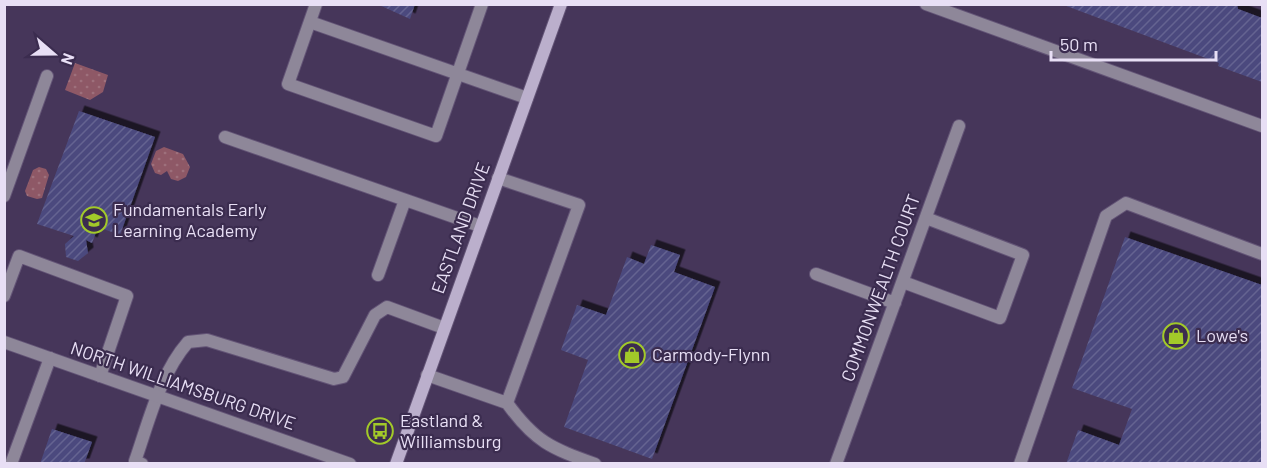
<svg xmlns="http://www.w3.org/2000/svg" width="1267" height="468" viewBox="0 0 1267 468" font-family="Barlow,sans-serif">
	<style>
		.park { fill: url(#park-dots) }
		.building { fill: url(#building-hatch); filter: url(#shadow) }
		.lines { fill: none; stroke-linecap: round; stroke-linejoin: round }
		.service-casing { stroke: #635476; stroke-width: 14 }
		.minor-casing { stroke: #635476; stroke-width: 14 }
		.secondary-casing { stroke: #635476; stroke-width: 14 }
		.service { stroke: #8e8799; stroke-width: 12 }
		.minor { stroke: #8e8799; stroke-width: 12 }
		.secondary { stroke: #bbafcc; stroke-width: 12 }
		.labels { text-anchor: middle; stroke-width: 4.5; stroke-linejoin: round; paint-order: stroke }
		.poi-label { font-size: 18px; fill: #e8dff5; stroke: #3b2c4f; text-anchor: start }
		.street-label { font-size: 18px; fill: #e8dff5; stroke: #3b2c4f }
	</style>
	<defs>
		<pattern id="park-dots" width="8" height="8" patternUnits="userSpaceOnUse" patternTransform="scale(1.5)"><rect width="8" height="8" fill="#8e5866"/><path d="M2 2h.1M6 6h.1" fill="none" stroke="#9e707c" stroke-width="1.8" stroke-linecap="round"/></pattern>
		<pattern id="building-hatch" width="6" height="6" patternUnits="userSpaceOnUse" patternTransform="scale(1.5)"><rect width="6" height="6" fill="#4b4a7e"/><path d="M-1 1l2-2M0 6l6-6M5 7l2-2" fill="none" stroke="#656491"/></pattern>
		<filter id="shadow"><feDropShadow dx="5.5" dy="-5.5" stdDeviation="0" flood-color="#0009"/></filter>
	</defs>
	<rect width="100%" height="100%" fill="#46365a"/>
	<path class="park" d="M75,63l33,12 -5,17 -13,8 -25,-10z
		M164,147l19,7 7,13 -4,10 -8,4 -7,-2 -4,-8 -6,4 -6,-2 -4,-9 5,-13z
		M39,167l7,2 3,6 -7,23 -5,1 -10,-3 -2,-5 8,-21z"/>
	<path class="building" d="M377,4h38l-5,15z
		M1061,4h176l1,5 24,9v64l-44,-16 1,-3z
		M79,111l76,26 -35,98 -22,-8 -6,16 -6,-3 2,13 -10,8 -12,-4 -1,-13 9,-8 -37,-12z
		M1125,237l137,48v179h-196l12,-34 41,15 13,-36 -60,-21z
		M651,245l29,10 -6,17 41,15 -63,172 -88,-32 24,-67 -27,-10 16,-45 29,10 21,-58 17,7z
		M52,429l40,13 -8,22h-44z"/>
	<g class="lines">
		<g class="service-casing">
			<path id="service" d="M316,4l-28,80 148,52 46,-132
				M926,4l336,122
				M310,22l217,76
				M225,137l255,89
				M4,196l43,-120
				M816,274l79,29
				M378,275l27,-75
				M903,282l97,36 23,-63 -97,-37
				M4,296l15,-40 108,40 -27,80
				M427,375l80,28 72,-198 -81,-27
				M507,403c28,39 44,45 88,61
				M11,464l39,-106
				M142,464l-7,-3c14,-40 25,-87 53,-119l19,-2 127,39 9,-2 32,-62 12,-8 57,21
				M836,464l123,-338
				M1020,464l86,-248 20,-13 136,51"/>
		</g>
		<g class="minor-casing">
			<path id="minor" d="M4,342l346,122"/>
		</g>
		<g class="secondary-casing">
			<path id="secondary" d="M396,464l165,-460"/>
		</g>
		<use href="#service" class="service"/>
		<use href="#minor" class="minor"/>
		<use href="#secondary" class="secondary"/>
	</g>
	<defs>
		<g id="school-ring" transform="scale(1.35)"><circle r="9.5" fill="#3b2c4f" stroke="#a2c929" stroke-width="1.5"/><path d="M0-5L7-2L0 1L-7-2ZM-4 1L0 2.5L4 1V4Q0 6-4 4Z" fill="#a2c929"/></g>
		<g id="shop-ring" transform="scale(1.35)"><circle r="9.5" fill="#3b2c4f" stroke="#a2c929" stroke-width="1.5"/><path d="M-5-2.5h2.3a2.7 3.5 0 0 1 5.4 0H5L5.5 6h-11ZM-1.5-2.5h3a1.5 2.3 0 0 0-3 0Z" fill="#a2c929"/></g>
		<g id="bus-ring" transform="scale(1.35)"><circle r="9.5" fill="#3b2c4f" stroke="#a2c929" stroke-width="1.5"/><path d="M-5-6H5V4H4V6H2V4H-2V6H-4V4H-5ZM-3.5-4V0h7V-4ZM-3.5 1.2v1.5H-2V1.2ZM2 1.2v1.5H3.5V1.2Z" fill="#a2c929"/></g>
	</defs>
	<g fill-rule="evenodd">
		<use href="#school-ring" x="94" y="220"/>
		<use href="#shop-ring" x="1176" y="336"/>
		<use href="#shop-ring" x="632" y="355"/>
		<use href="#bus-ring" x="380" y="431"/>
	</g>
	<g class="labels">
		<g class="poi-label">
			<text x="113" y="216">Fundamentals Early<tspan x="113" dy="21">Learning Academy</tspan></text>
			<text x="1196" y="342">Lowe's</text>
			<text x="652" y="361">Carmody-Flynn</text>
			<text x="400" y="427">Eastland &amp;<tspan x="400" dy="21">Williamsburg</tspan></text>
		</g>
		<g class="street-label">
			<text transform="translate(461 228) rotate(-70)" y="6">EASTLAND DRIVE</text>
			<text transform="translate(881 288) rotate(-70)" y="6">COMMONWEALTH COURT</text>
			<text transform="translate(183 386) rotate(19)" y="6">NORTH WILLIAMSBURG DRIVE</text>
		</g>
	</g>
	<rect width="1267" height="468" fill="none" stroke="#e8dff5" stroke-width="12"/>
	<g transform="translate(54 54) rotate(110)" stroke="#3b2c4f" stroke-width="4.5" paint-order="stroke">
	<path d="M0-4.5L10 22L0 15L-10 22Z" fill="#e8dff5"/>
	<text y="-9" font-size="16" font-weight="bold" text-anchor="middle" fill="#e8dff5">N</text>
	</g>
	<path d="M1051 51v9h165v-9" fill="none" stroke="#e8dff5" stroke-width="3"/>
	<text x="1060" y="51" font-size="18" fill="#e8dff5" stroke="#3b2c4f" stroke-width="4.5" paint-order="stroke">50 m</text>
</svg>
